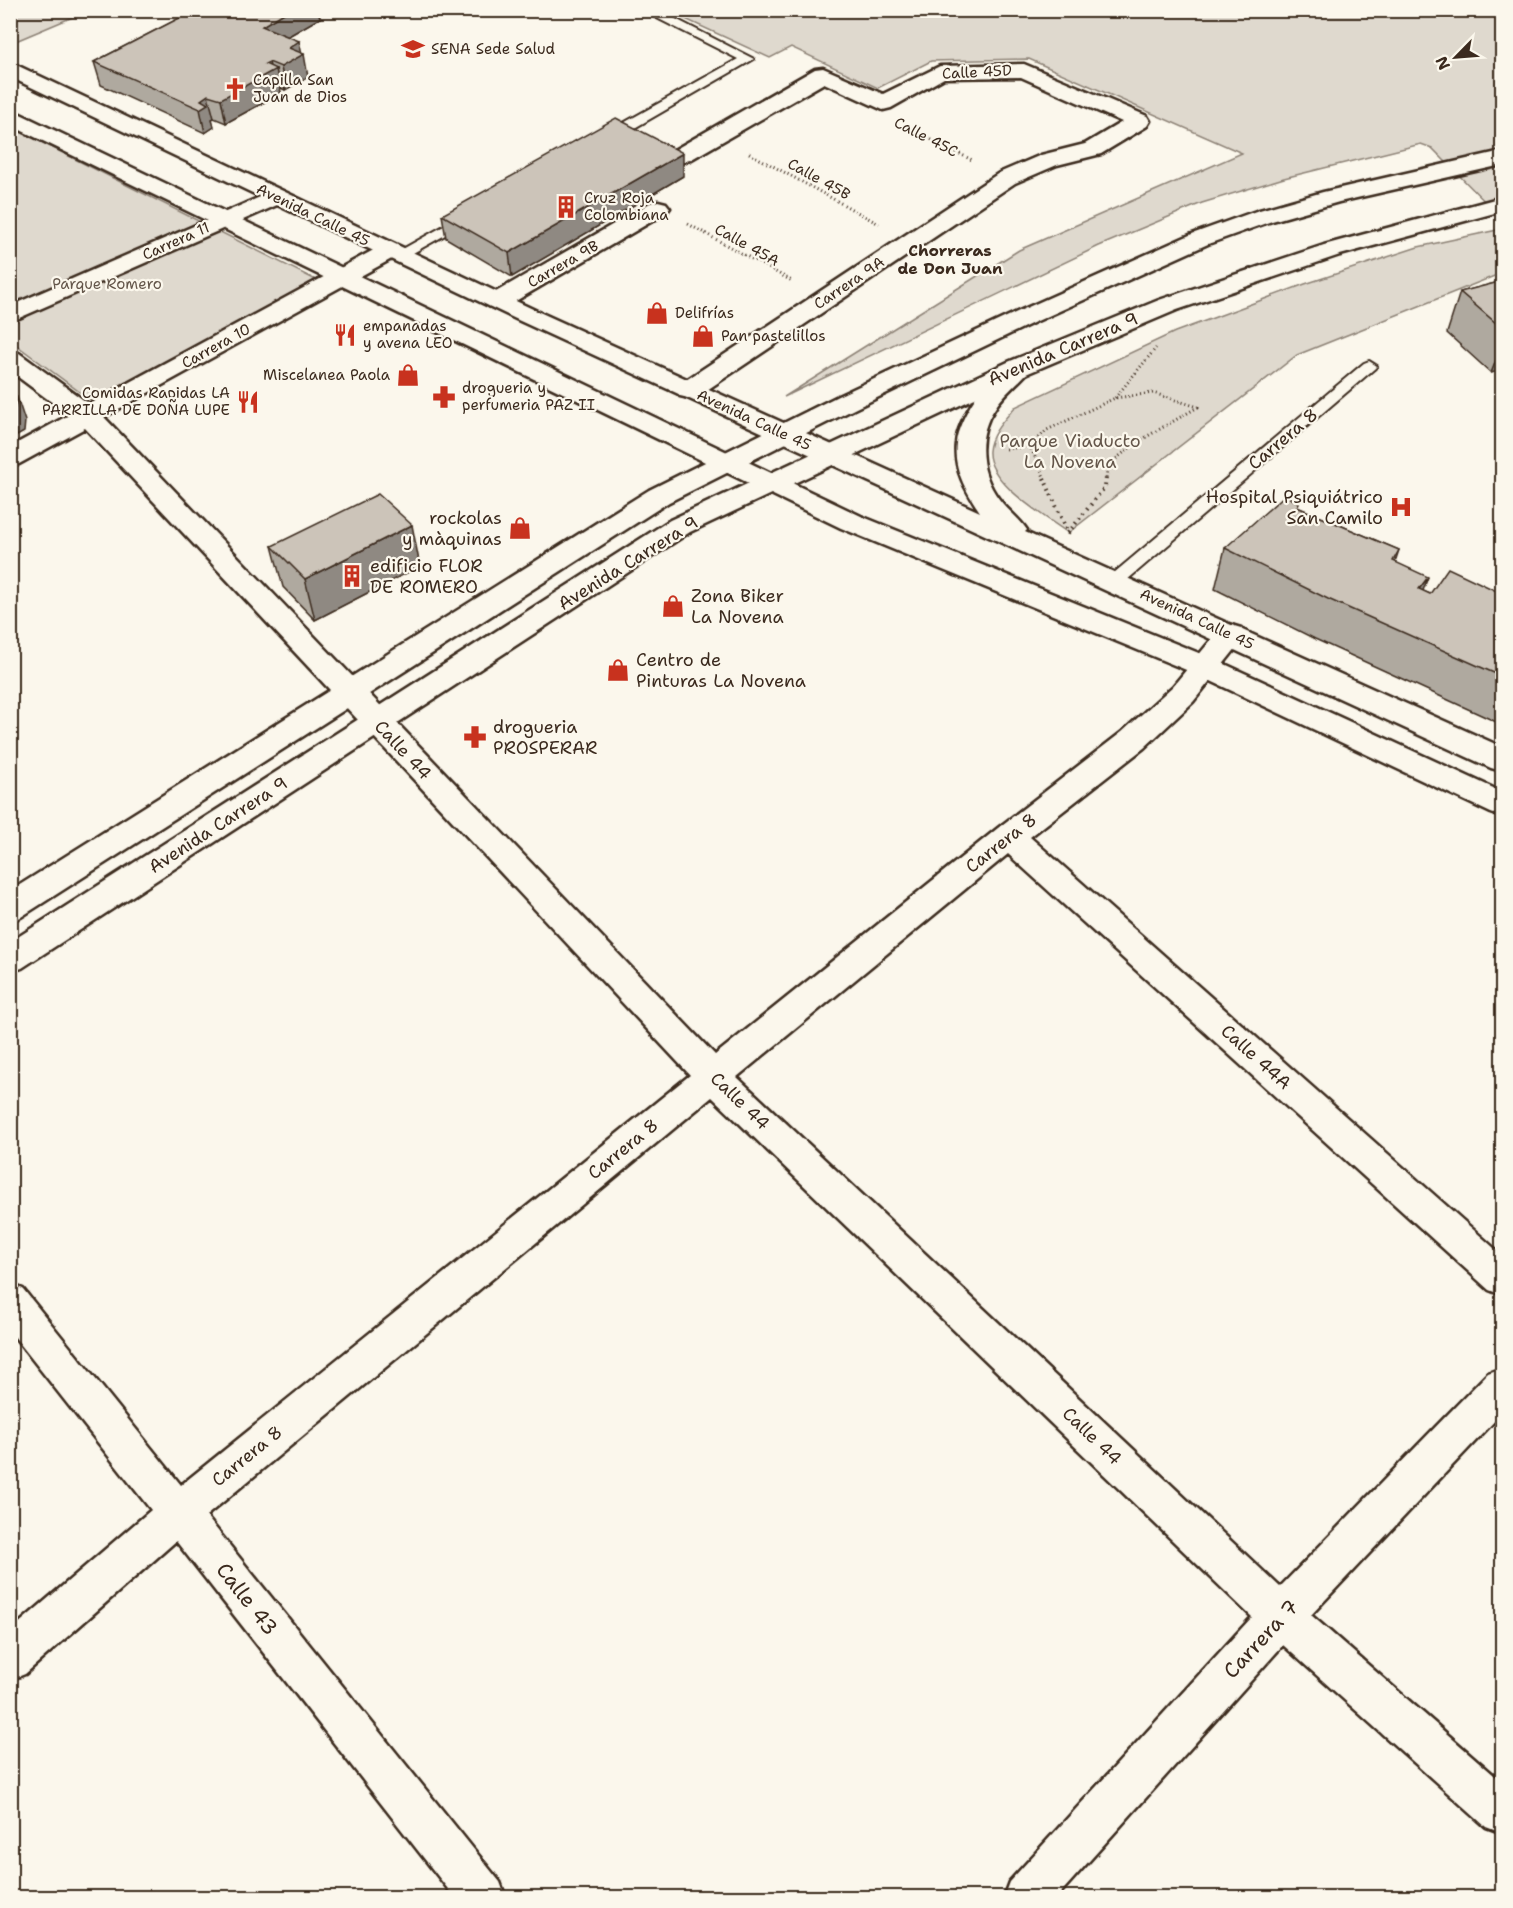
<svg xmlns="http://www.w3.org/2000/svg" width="1513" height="1908" viewBox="0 0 1513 1908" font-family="'Shantell Sans',sans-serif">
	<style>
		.green { fill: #dfd9ce; stroke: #8d8276; stroke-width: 1.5 }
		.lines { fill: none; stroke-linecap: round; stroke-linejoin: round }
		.lane-casing { stroke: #3b2a1e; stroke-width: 4 }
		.street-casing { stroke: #3b2a1e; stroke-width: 5 }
		.secondary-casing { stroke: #3b2a1e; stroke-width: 5 }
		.primary-casing { stroke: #3b2a1e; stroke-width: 5 }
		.path-far1 { stroke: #3b2a1e; stroke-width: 3; stroke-dasharray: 1 3; stroke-linecap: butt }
		.path { stroke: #3b2a1e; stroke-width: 4; stroke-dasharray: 1.5 4.5; stroke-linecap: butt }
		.lane { fill: #fbf7ec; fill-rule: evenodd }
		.street { fill: #fbf7ec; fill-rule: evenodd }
		.secondary { fill: #fbf7ec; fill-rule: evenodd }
		.primary { fill: #fbf7ec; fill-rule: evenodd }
		.wall { fill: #afa99f; stroke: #3b2a1e; stroke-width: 1.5 }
		.shaded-wall { fill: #8f8982; stroke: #3b2a1e; stroke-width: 1.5 }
		.building { fill: #ccc4b9; stroke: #3b2a1e; stroke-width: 1.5 }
		.labels { text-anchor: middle; stroke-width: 4.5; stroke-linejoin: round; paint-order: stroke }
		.far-poi-label { font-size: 15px; fill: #3b2a1e; stroke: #fbf7ec; text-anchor: start }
		.far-street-label { font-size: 15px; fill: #3b2a1e; stroke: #fbf7ec }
		.far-park-label { font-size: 15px; fill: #64564a; stroke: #fbf7ec }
		.far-neighbourhood-label { font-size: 16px; font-weight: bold; fill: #3b2a1e; stroke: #fbf7ec }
		.street-label { font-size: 18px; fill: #3b2a1e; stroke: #fbf7ec }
		.park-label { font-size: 18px; fill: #64564a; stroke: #fbf7ec }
		.poi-label { font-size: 18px; fill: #3b2a1e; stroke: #fbf7ec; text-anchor: start }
		.near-street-label { font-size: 21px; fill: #3b2a1e; stroke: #fbf7ec }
	</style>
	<rect width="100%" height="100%" fill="#fbf7ec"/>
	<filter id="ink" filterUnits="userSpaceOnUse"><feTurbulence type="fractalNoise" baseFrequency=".0167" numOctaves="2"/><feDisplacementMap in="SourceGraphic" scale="12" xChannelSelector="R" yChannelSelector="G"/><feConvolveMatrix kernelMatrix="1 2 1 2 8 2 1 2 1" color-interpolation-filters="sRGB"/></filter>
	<g filter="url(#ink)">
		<path class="green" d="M11,10h76v1l-76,32z
			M668,11h834v208l-70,-71 -11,-4 -137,34 -82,25 -103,43 -315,151 235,-147 223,-97 -213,-94 -98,2 -53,27 -87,-41 -21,11z
			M11,127l305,153 -224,121 -81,-60z
			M1502,229v44l-205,82 -229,178c-23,-17 -81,-50 -79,-82 1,-17 16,-32 26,-44l160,-75 130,-48 113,-37z"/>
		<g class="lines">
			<g class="lane-casing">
				<path id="lane" d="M641,10h17l96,49 -142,82h-10l-2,-3 2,-3 136,-76z
					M467,213l7,4 -2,3 -68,38h-10l-2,-3z
					M1369,361l8,5 -3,3 -254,217h-12l-2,-4 2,-4 256,-215z"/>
			</g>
			<g class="street-casing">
				<path id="street" d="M1024,64l123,52 3,5 -3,5 -46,28 -44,11 -42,18 -317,213 -9,2 -9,-2 -4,-6 4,-6 319,-211 42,-18 44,-11 37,-22 -101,-45 -77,1 -53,30 -8,2 -59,-27 -134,77 -8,2 -8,-2 -3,-5 3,-5 141,-81 8,-1 60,26 57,-28z
					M276,190l8,2 4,5 -4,5 -274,120v-16z
					M658,201l8,2 4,5 -4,5 -159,93 -9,2 -9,-2 -3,-5 3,-5 161,-93z
					M389,244l8,2 4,5 -4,5 -293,161 611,638 283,-227 124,-96 51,-46 48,-58 10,-3 10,3 4,7 -4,7 -48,60 -49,46 -114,89 472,418v40l-13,-5 -481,-436 -271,223 543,510 208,-214 14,-5v45l-191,202 191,167v51l-16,-6 -203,-182 -227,253h-53l6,-16 243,-265 -540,-520 -506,419 294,366 6,16h-51l-279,-357 -151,133 -15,6v-49l141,-121 -141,-179v-47l13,5 158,196 509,-410 -605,-647 -66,36 -9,2v-19l59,-32 -59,-44v-21l9,3 70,51 292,-158z"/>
			</g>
			<g class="secondary-casing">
				<path id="secondary" d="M1502,151v14l-163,37 -67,19 -64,23 -173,78 -179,86 -187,94 -648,415 -11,4v-30l639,-401 189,-94 179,-84 175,-78 64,-23 67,-19z
					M1502,197v14l-162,44 -163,55 -151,64 -336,158 -668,436 -12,4v-30l660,-422 338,-158 151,-62 165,-55z"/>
			</g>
			<g class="primary-casing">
				<path id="primary" d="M10,62l527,249 443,201c-14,-21 -27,-43 -24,-69 2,-24 32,-69 52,-80 6,-4 12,-2 18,-1l4,6 -4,6c-10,11 -23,21 -31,34 -19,27 -16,65 4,91 8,11 20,19 28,31l-2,2 477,215v24l-11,-3 -971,-447 -510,-244z
					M10,109l851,407 355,144 286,132v25l-11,-4 -295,-139 -355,-146 -831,-403z"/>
			</g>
			<path class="path-far1" d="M906,127l66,33
				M749,153l130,71
				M688,224l104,57
				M1115,398l41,-50
				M1006,449l24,-3
				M1045,479l-15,-33 17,-16 68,-32 38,-5 45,14 -59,34 -31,24 -2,14"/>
			<path class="path" d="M1044,478l24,55 37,-46 1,-9"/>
			<use href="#lane" class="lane"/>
			<use href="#street" class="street"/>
			<use href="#secondary" class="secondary"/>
			<use href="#primary" class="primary"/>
		</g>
		<path class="wall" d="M195,10h123l2,8 -33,19 14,16 7,24 -23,13 -5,-2 1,5 -55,30 -12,-5 -2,1 2,8 -9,6 -104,-48 -7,-23z
			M683,176l-171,101 -66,-39 -4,-23z
			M1503,281v89l-12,3 -44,-40 13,-41z
			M1297,507l102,43 -4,12 28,29 7,3h73v131l-188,-86 -100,-50 10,-41z
			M272,546l148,20 -105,54 -32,-33z"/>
		<path class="shaded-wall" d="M289,10h29l2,8 -54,31 -4,-23z
			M299,41l3,14 2,-1 4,23 -23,13 -4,-23 8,-19z
			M269,62l2,10 5,-3 5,24 -55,30 -5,-24z
			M208,95l6,23 -2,1 2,8 -9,6 -5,-24 1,-9z
			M683,153v23l-171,101 -3,-24z
			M1503,343v27l-12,3z
			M17,397l8,24 -1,11 -14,8v-29z
			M412,525l8,41 -105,54 -10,-41z
			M1428,577l-15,41 6,-29z"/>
		<path class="building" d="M195,10h94l-27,16 37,15 -10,7 15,6 -23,13 -12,-5 -4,2 11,5 -55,30 -13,-4 -7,5 7,4 -8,5 -106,-47z
			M616,118l67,35 -174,100 -67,-38z
			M1503,281v48l-43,-37z
			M10,390l7,7 -2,11 -5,3z
			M378,494l34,31 -107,54 -33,-33z
			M1285,495l14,8 -2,4 102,43 -6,11 35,16 -9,12 11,5 18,-26 55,26v83l-175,-78 -103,-51z"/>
	</g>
	<defs>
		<g id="university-bare" transform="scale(1.8)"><path d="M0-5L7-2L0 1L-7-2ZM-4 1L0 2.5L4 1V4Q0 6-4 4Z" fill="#c8321e" stroke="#fbf7ec" stroke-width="2.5" paint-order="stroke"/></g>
		<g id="church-bare" transform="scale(1.8)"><path d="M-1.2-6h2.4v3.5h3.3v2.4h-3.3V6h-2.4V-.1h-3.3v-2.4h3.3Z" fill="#c8321e" stroke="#fbf7ec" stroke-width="2.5" paint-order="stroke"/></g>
		<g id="building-bare" transform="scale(1.8)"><path d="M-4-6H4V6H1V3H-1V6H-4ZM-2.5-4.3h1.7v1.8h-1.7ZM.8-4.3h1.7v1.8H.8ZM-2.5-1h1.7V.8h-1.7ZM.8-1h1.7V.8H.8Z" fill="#c8321e" stroke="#fbf7ec" stroke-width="2.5" paint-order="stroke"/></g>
		<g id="shop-bare" transform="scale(1.8)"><path d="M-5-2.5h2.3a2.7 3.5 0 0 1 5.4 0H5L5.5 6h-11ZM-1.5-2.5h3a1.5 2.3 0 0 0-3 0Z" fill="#c8321e" stroke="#fbf7ec" stroke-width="2.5" paint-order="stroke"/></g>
		<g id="restaurant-bare" transform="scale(1.8)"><path d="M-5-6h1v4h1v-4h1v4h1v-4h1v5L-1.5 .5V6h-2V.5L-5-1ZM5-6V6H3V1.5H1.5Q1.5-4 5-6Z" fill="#c8321e" stroke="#fbf7ec" stroke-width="2.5" paint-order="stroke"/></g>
		<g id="pharmacy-bare" transform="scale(1.8)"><path d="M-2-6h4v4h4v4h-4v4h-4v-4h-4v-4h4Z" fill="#c8321e" stroke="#fbf7ec" stroke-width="2.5" paint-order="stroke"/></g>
		<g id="hospital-bare" transform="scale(1.8)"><path d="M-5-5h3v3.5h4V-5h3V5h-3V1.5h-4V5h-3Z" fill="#c8321e" stroke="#fbf7ec" stroke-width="2.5" paint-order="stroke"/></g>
	</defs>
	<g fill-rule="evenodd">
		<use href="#university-bare" x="413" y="49"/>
		<use href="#church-bare" x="235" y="89"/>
		<use href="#building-bare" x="566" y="207"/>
		<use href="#shop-bare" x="657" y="313"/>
		<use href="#restaurant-bare" x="345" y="335"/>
		<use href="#shop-bare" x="703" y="336"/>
		<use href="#shop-bare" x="408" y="375"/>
		<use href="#pharmacy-bare" x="444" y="397"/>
		<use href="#restaurant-bare" x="248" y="402"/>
		<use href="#hospital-bare" x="1401" y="507"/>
		<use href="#shop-bare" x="520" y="528"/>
		<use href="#building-bare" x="352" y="576"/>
		<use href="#shop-bare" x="673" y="606"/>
		<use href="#shop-bare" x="618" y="670"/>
		<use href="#pharmacy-bare" x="475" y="737"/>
	</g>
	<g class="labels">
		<g class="far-poi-label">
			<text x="431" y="54">SENA Sede Salud</text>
			<text x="253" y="85">Capilla San<tspan x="253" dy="17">Juan de Dios</tspan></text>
			<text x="584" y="203">Cruz Roja<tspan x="584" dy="17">Colombiana</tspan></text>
			<text x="675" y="318">Delifrías</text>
			<text x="363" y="331">empanadas<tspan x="363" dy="17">y avena LEO</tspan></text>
			<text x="721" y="341">Pan pastelillos</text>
			<text x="390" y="380" text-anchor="end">Miscelanea Paola</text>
			<text x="462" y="393">drogueria y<tspan x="462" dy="17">perfumeria PAZ II</tspan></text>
			<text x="230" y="398" text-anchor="end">Comidas Rapidas LA<tspan x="230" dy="17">PARRILLA DE DOÑA LUPE</tspan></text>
		</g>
		<g class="far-street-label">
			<text transform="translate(977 72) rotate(-3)" y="5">Calle 45D</text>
			<text transform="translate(926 137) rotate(27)" y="5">Calle 45C</text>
			<text transform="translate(819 179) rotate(29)" y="5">Calle 45B</text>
			<text transform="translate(313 215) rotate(26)" y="5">Avenida Calle 45</text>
			<text transform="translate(176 241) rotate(-24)" y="5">Carrera 11</text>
			<text transform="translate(747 245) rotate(29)" y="5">Calle 45A</text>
			<text transform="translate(563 264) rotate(-30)" y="5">Carrera 9B</text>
			<text transform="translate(849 283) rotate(-34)" y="5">Carrera 9A</text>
			<text transform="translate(216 346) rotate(-29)" y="5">Carrera 10</text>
			<text transform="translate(754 420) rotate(25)" y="5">Avenida Calle 45</text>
			<text transform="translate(1197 619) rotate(25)" y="5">Avenida Calle 45</text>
		</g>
		<g class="far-park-label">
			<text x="107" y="289">Parque Romero</text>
		</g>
		<g class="far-neighbourhood-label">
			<text x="950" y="256">Chorreras<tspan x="950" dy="18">de Don Juan</tspan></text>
		</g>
		<g class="street-label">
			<text transform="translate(1063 349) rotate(-23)" y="6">Avenida Carrera 9</text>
			<text transform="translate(1283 439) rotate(-40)" y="6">Carrera 8</text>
			<text transform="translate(628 563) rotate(-32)" y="6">Avenida Carrera 9</text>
			<text transform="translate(403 750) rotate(47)" y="6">Calle 44</text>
			<text transform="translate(218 825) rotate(-33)" y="6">Avenida Carrera 9</text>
			<text transform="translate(1001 843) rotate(-38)" y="6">Carrera 8</text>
			<text transform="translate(1256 1057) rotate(42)" y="6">Calle 44A</text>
			<text transform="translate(740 1101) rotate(44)" y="6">Calle 44</text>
			<text transform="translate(623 1149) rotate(-39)" y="6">Carrera 8</text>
			<text transform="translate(1092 1436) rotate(44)" y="6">Calle 44</text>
			<text transform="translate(247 1456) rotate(-39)" y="6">Carrera 8</text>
		</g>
		<g class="park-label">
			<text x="1070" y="447">Parque Viaducto<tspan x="1070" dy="21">La Novena</tspan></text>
		</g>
		<g class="poi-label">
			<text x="1383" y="503" text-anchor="end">Hospital Psiquiátrico<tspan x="1383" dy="21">San Camilo</tspan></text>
			<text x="502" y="524" text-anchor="end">rockolas<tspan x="502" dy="21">y màquinas</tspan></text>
			<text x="370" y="572">edificio FLOR<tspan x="370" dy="21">DE ROMERO</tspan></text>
			<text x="691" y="602">Zona Biker<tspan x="691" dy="21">La Novena</tspan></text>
			<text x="636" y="666">Centro de<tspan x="636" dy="21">Pinturas La Novena</tspan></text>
			<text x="493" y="733">drogueria<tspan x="493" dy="21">PROSPERAR</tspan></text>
		</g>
		<g class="near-street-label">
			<text transform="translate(247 1599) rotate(52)" y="7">Calle 43</text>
			<text transform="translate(1261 1639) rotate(-47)" y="7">Carrera 7</text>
		</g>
	</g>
	<rect width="1513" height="1908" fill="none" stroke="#fbf7ec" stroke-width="36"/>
	<rect x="18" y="18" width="1477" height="1872" fill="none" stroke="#3b2a1e" stroke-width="2" filter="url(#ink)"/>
	<g transform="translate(1456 57) rotate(245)" stroke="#fbf7ec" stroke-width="4.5" paint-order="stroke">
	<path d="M0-4.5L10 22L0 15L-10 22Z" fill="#3b2a1e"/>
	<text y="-9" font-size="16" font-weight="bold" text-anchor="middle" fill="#3b2a1e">N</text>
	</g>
</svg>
